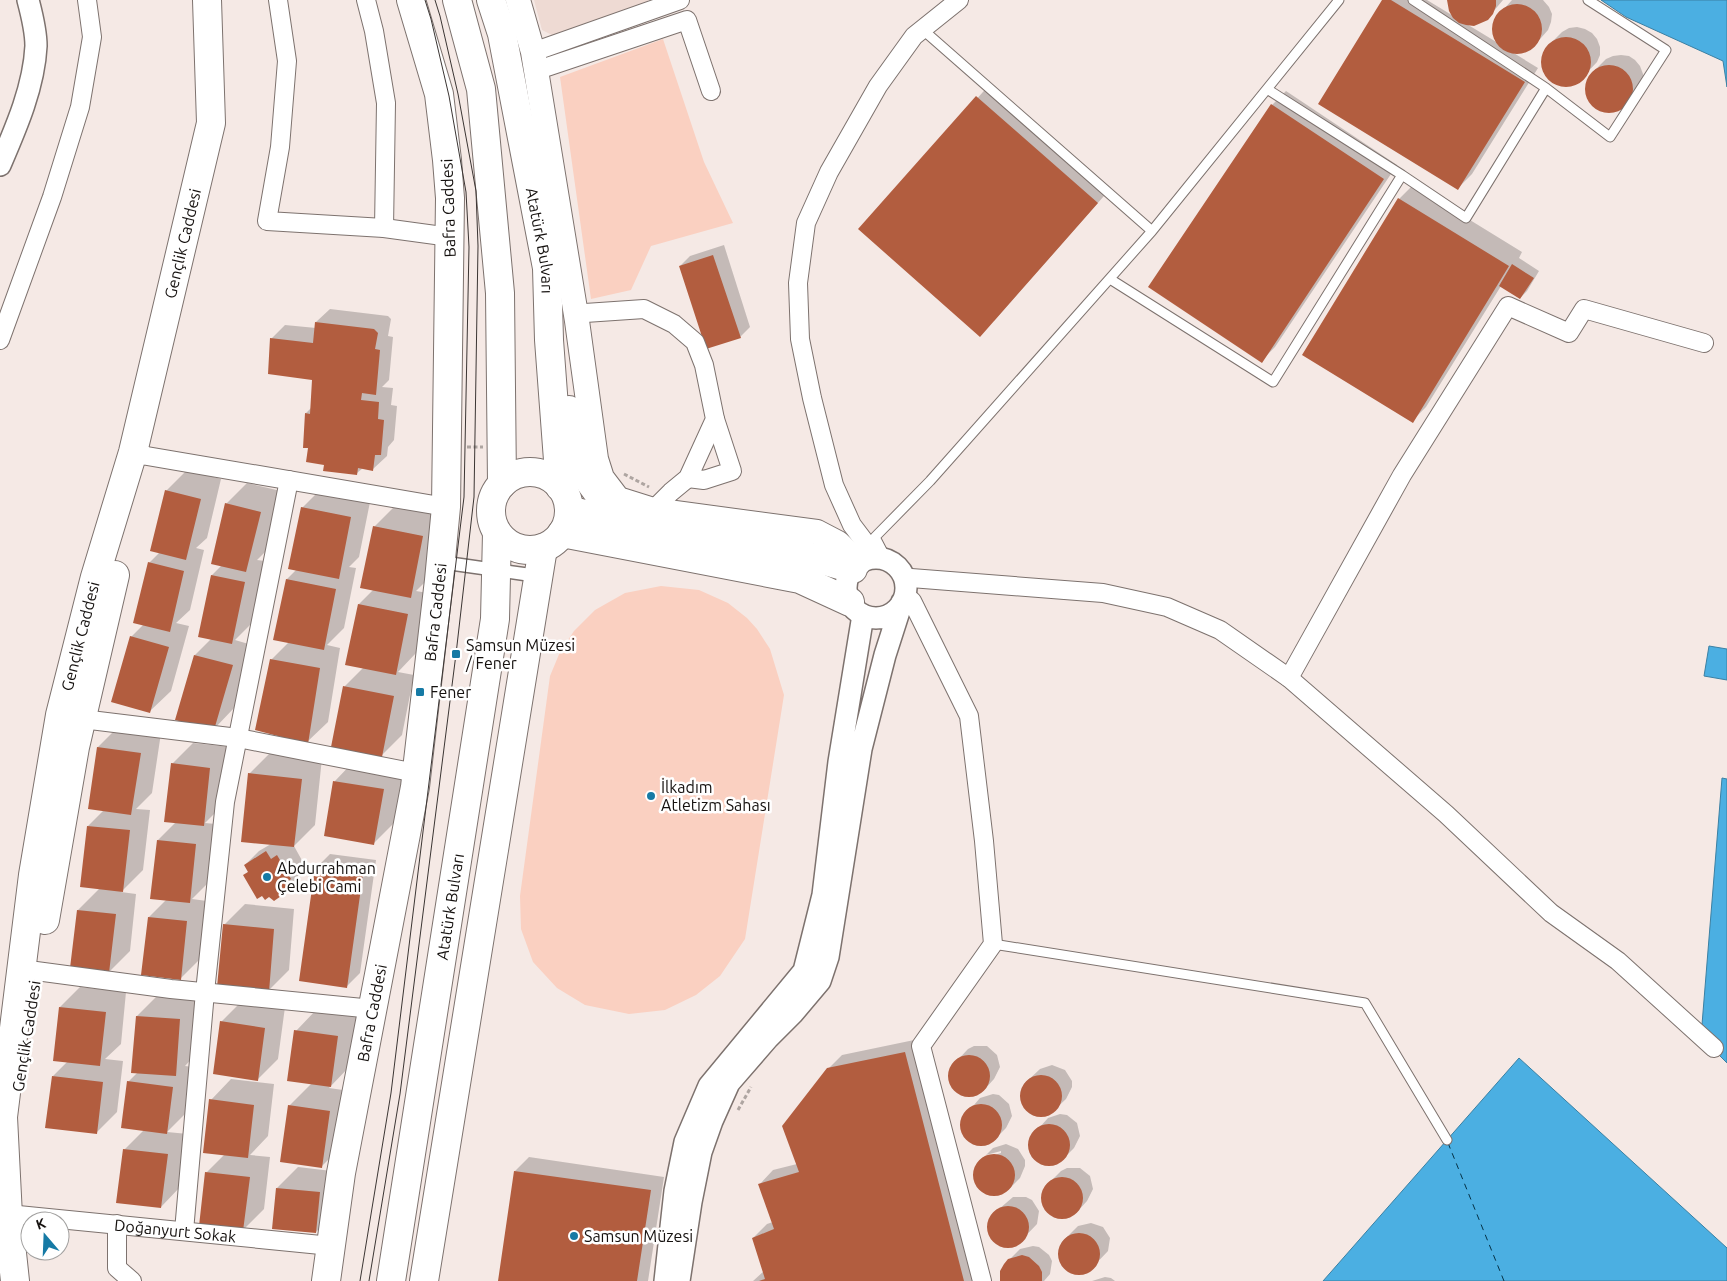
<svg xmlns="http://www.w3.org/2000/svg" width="1727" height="1281" viewBox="0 0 1727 1281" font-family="Ubuntu,sans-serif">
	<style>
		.built { fill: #eedad3 }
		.green { fill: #fad0c1 }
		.water { fill: #4bafe2; stroke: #3b80a3 }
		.shadow { fill: #0003 }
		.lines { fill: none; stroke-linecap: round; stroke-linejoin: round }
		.ferry { stroke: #053247; stroke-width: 1; stroke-dasharray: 6 5; stroke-linecap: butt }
		.building { fill: #b25d3f }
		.service-casing { stroke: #7d726e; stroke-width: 11 }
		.pedestrian-casing { stroke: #7d726e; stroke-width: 15 }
		.minor-casing { stroke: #7d726e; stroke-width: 20 }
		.tertiary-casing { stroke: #7d726e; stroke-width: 24 }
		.secondary-casing { stroke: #7d726e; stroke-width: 26 }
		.primary-casing { stroke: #7d726e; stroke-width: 30 }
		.path { stroke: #aea5a1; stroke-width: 3; stroke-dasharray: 4 2.5; stroke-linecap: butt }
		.service { stroke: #fff; stroke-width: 9 }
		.pedestrian { stroke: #fff; stroke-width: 12 }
		.minor { stroke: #fff; stroke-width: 18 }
		.tertiary { stroke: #fff; stroke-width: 21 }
		.secondary { stroke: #fff; stroke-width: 24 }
		.primary { stroke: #fff; stroke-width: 28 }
		.tram { stroke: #3b3533; stroke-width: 1 }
		.poi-dot { fill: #167aa5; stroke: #fff; stroke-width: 2 }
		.labels { text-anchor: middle; stroke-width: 5; stroke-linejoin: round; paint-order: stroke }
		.street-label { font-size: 16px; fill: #15110f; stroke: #fff }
		.poi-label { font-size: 16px; fill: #15110f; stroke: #fff; text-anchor: start }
	</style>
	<rect width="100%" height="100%" fill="#f5e9e5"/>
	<path class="built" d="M534,0h114v7l-94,29 -12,-6z"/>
	<path class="green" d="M663,39l41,123 29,61 -82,23 -20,44 -40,9 -31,-222z
		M661,586l38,4 29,13 19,15 10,11 13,20 14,46 -39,244 -25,37 -24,19 -31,15 -36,4 -44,-9 -28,-17 -24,-26 -12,-33 -1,-33 30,-220 10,-24 14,-21 21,-21 30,-17z"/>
	<path class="water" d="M1601,0h126v87l-4,-26 -97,-44z
		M1709,646l18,3v31l-23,-4z
		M1722,778l5,1v284l-26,-26z
		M1519,1058l208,190v33h-404z"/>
	<path class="shadow" d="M1384,0h43l28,17 -7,-17h55l-16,19 -22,4 33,20 -3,-5 -1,-14 3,-7 15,-17h31l6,7 3,7 -1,8 -3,8 -15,17 -7,4 -14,1 26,16 -66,106 -14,14z
		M1577,27l8,2 7,4 5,6 3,8v8l-3,7 -16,17 -6,4 -15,2 -12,-8 -6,-14 1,-7 2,-7 17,-17 7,-4z
		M1621,55l8,1 6,4 5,6 3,8v8l-8,13 -11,11 -6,4 -14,1 -13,-8 -4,-6v-14l8,-13 11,-11 7,-3z
		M991,83l120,105 -117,133 -134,-92z
		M1286,91l111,74 -122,182 -14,14 11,-256z
		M1413,185l109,67 -3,6 20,13 -12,20 -7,7 -19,-12 -75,121 -14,14 -13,-222z
		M724,245l26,82 -10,10 -60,-71 10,-10z
		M330,309l58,7 3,3 -3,17 5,1 -4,43 -7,7 11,1 -2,17 6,1 -3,34 -6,7 -1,9 -14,13 -10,-1 -6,5 -31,-9 -17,-17 -3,-34 6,-6 1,-28 -42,-40 14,-14 31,3v-6z
		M187,470l34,9 -14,59 -11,10 8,2 -14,60 -14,13 13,3 -18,65 -21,20 -19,-74 13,-13 5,-61 11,-11 6,-61z
		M247,483l34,8 -14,59 -10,10 8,1 -12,61 -18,18 17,5 -18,63 -20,21 -19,-74 17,-17v-63l10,-10 4,-61z
		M323,487l48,10 -12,60 -10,10 7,1 -12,60 -17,17 13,3 -12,74 -21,20 -36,-82 18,-18 -2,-63 10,-10 5,-61z
		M395,506l48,10 -12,60 -15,15 12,2 -12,60 -18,19 16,3 -12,60 -21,21 -48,-10 12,-60 18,-18 -4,-64 15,-15v-62z
		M119,726l42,7 -9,60 -16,16 14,1 -7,60 -22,22 15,2 -6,57 -21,21 -31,-62 22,-22 -12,-62 16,-16 -15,-2 9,-61z
		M193,743l37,4 -6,57 -19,19 11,1 -6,57 -18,18 15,2 -6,57 -21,21 -31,-62 18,-18 -9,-59 18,-18 -4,-58z
		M270,753l52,5 -7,67 -21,21 10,18 -2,2 2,4 -6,6v3l-14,14 -40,-17 5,-5 -4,-6 14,-14 12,-7 -22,-70z
		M355,760l49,8 -10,55 -20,20 -49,-8 10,-54z
		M330,854l46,6 -16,113 -14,14 -30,-119z
		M245,904l49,5 -5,61 -21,21 -44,-66z
		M80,987l46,5 -5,52 -16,15 18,2 -6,51 -21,21 -43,-57 15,-15 -8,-54z
		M157,996l43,3 -4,55 -11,12 8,1 -6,45 -20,20 21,2 -7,52 -20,21 -37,-57 20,-20 -16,-48 10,-10 -1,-56z
		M242,1001l43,6 -7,52 -20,20 -37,-57z
		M316,1010l42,6 -7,49 -22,23 21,3 -8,55 -21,21 -32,-61 23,-23 -16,-52z
		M919,1039l62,242h-228l11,-10 -11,-33 14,-14 6,-2 -13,-38 13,-14 24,-6 31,-95 14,-14z
		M974,1046h13l10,9 3,12 -6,12 -10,11 -6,4 -13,2 -11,-7 -5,-12 4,-12 15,-16z
		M1052,1065l13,5 7,11v6l-6,12 -16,15 -13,2 -7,-2 -4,-5 -5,-12 3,-13 16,-15z
		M231,1079l43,5 -6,52 -18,19 20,2 -6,52 -21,21 -37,-57 19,-19 -14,-54z
		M993,1094l6,1 10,9 3,12 -6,12 -11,11 -5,4 -13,2 -11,-7 -5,-12v-6l19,-22z
		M1060,1114l7,1 10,8 3,13 -6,12 -11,11 -5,4 -13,2 -12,-7 -4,-12v-7l19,-21z
		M1006,1144l12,5 7,11v6l-5,12 -11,11 -12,6 -13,-2 -5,-4 -5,-13 4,-12 7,-8v2l16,-5v-2l-15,4 7,-7z
		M529,1157l135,20 -16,104h-149l16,-110z
		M298,1167l42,5 -4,39 -20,21 -39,-44z
		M1067,1168h13l10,8 3,13 -6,12 -10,11 -6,4 -13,2 -11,-7 -5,-12 4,-13 15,-15z
		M1013,1197h13l6,3 7,11 -2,13 -20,21 -13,2 -11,-7 -5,-12 4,-13z
		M1091,1223l12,4 7,11 -2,13 -20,21 -13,1 -11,-6 -4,-6v-13l2,-6 16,-16z
		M1033,1246l6,1 10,8 3,6 -2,13 -6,7h-42l7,-21 11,-11z
		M1105,1277l6,1 4,3h-23z"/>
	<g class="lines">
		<path class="ferry" d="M1448,1143l56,138"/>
	</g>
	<path class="building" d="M1382,0h9l134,82 -67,108 -140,-86z
		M1447,0h49v6l-3,8 -5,6 -14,6 -8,-1 -7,-2 -6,-5 -4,-7z
		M1492 29a25 25 0 1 1 50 0a25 25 0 1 1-50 0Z
		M1541 62a25 25 0 1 1 50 0a25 25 0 1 1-50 0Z
		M1585 89a24 24 0 1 1 48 0a24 24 0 1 1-48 0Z
		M976,96l122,107 -118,134 -122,-108z
		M1271,104l113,75 -122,184 -114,-76z
		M1398,198l111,68 -96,157 -111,-68z
		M713,255l28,83 -35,11 -27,-83z
		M1512,264l22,14 -14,21 -21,-13z
		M315,322l59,7 4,4 -3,16 5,1 -4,45 -14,-2 -1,7 18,2 -1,17 6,1 -3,35h-6l-2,16 -15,-3 -1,7 -34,-4 1,-6 -18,-3 2,-14h-5l2,-35 5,1 2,-34 -44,-6 2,-36 43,5z
		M165,490l36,9 -15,61 -36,-9z
		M225,503l36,9 -15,60 -35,-8z
		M301,507l50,10 -12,62 -51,-10z
		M373,526l50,10 -12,62 -51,-10z
		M148,562l36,9 -14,61 -37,-9z
		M211,575l34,7 -13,62 -34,-7z
		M286,579l50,10 -12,61 -51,-10z
		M358,604l50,10 -12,61 -51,-10z
		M130,636l39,11 -19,66 -39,-11z
		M194,655l39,10 -19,65 -39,-10z
		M270,659l50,9 -12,76 -53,-14z
		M343,686l51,10 -12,61 -51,-10z
		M97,747l44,6 -10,62 -43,-6z
		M171,763l39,5 -6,58 -40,-4z
		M248,773l54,6 -8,68 -53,-5z
		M333,781l51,8 -10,56 -50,-9z
		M87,826l43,4 -7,62 -43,-5z
		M157,840l39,4 -6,59 -40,-4z
		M266,851l5,8 6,-4 14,24 -3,2 3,4 -7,4v5l-10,7 -5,-4 -4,3 -3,-4 -5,3 -14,-24 5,-3 -4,-7z
		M315,867l48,7 -16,114 -48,-7z
		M77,910l39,4 -7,59 -39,-5z
		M148,917l39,4 -6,59 -40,-5z
		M223,924l51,5 -5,63 -52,-5z
		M59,1007l47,5 -6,54 -47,-5z
		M136,1016l44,3 -4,57 -45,-3z
		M220,1021l45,7 -7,53 -45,-7z
		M294,1030l44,6 -7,51 -44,-6z
		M905,1052l59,229h-205l6,-2 -13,-41 22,-9 -16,-45 41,-12 -17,-46 45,-58z
		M948 1076a21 21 0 1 1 42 0a21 21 0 1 1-42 0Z
		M1020 1096a21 21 0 1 1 42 0a21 21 0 1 1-42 0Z
		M52,1076l51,6 -6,52 -52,-6z
		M127,1081l46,6 -6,47 -46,-6z
		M209,1099l45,6 -6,53 -45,-5z
		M960 1125a21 21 0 1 1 42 0a21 21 0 1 1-42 0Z
		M288,1105l42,6 -8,57 -42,-6z
		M1028 1145a21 21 0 1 1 42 0a21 21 0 1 1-42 0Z
		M123,1149l45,5 -7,54 -45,-5z
		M973 1175a21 21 0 1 1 42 0a21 21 0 1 1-42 0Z
		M514,1171l137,19 -14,91h-139z
		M205,1172l45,5 -7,54 -44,-5z
		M1041 1198a21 21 0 1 1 42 0a21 21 0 1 1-42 0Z
		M276,1188l44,4 -4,41 -44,-4z
		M987 1227a21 21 0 1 1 42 0a21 21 0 1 1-42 0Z
		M1058 1254a21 21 0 1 1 42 0a21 21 0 1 1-42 0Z
		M1022,1255l7,2 10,9 3,6v9h-42v-10l4,-7 4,-5z"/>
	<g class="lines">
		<g class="service-casing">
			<path id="service" d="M1413,0l133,88 64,49 56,-87 -78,-50
				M922,29l230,202
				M1267,89l135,86 64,43 80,-130
				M1110,279l163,103 129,-207
				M887,560l-12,-23 55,-56 222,-250 187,-231
				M993,944l372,59 82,137"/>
		</g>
		<g class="pedestrian-casing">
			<path id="pedestrian" d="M440,562l98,14"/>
		</g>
		<g class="minor-casing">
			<g id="minor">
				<path d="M278,0l9,61 -7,86 -13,74 117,7 66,9"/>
				<path d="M366,0l8,31 12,72 -2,125"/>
				<path d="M533,52l147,-52"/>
				<path d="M535,71l152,-51 24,71"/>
				<path d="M577,321l8,-8 59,-4 30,15 21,18 9,23 11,54 -27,59 -17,14 -18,18"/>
				<path d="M0,340l52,-143 28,-90 12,-70 -5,-37"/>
				<path d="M133,452l14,4 299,51"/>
				<path d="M688,478l16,2 28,-9 -17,-52"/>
				<path d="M877,558l-25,-33 -18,-40 -22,-87 -12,-59 -2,-56 8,-60 23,-51 49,-86 36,-50 45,-36"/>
				<path d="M906,584l5,-6 192,15 64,14 53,23 69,48 157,136 105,99 67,48 96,87"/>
				<path d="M905,595l7,6 57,115 15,125 9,103 -72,102 61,235"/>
				<path d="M1289,678l113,-203 106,-169 61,27 15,-24 120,34"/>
				<path d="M82,719l156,19 178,35"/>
				<path d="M36,971l135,18 202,20"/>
				<path id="s1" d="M18,1215l313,31"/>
				<path d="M117,1224v44l15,13"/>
				<path d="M184,1231l21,-239 20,-190 64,-322"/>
			</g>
		</g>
		<g class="tertiary-casing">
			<path id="tertiary" d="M0,165c16,-37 34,-78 36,-119 0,-15 -4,-31 -8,-46
				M846 588a30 30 0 1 1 60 0a30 30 0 1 1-60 0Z
				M665,1281l10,-90 10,-49 24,-56 95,-115 19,-76 16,-133 24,-147
				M679,1281l12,-79 10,-50 11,-31 17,-38 39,-45 25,-25 27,-32 8,-24 33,-208 24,-94 17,-53"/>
		</g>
		<g class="secondary-casing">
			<path id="secondary" d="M518,0l15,52 44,269 19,138 6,19 16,21 35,11 164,22 21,11 21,20"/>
		</g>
		<g class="primary-casing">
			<g id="primary">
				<path d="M457,0l24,89 19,204 2,191"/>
				<path id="s2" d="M491,0l11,34 45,234 2,72 11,147"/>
				<path d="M569,410l13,61 21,29 25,25"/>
				<circle cx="530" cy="511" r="39"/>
				<path d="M569,510l59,15 184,32 41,12"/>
				<path d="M562,533l238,46 50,23"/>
				<path d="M45,920l30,-173 40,-172"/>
				<path id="s3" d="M15,1281l-7,-65 -5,-99 30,-242 27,-160 35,-138 38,-125 78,-329 -4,-123"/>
				<path id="s4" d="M326,1281l15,-108 74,-386 24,-207 7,-73 4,-309 -3,-38 -8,-66 -28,-94"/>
				<path id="s5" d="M391,1281l104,-662 2,-86"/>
				<path d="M424,1281l119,-733"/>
			</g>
		</g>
		<path class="path" d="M467,447h16
			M624,474l25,13
			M738,1110l13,-23"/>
		<use href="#service" class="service"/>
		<use href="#pedestrian" class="pedestrian"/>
		<use href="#minor" class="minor"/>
		<use href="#tertiary" class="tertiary"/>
		<use href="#secondary" class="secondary"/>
		<use href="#primary" class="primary"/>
		<path class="tram" d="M360,1281l31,-188 73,-596 5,-250 -3,-55 -17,-96 -18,-77 -6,-19
			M369,1281l31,-187 56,-440 18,-157 4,-251 -2,-55 -18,-97 -18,-78 -5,-16"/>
	</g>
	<g class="poi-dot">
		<rect x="451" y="649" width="10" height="10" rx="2.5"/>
		<rect x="415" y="687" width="10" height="10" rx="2.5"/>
		<circle cx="651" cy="796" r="5"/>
		<circle cx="267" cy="877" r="5"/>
		<circle cx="574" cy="1236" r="5"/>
	</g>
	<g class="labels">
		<g class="street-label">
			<text transform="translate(448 208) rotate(-92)" y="6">Bafra Caddesi</text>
			<text dy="6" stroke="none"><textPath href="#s2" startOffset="246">Atatürk Bulvarı</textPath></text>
			<text dy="6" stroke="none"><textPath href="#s3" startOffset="1058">Gençlik Caddesi</textPath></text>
			<text dy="6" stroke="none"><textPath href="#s4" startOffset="678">Bafra Caddesi</textPath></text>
			<text dy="6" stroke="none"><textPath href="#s3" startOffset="652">Gençlik Caddesi</textPath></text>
			<text dy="6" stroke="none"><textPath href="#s5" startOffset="379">Atatürk Bulvarı</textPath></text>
			<text dy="6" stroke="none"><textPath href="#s4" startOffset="272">Bafra Caddesi</textPath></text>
			<text transform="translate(26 1036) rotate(-81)" y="6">Gençlik Caddesi</text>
			<text dy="6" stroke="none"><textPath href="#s1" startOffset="158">Doğanyurt Sokak</textPath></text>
		</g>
		<g class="poi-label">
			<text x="466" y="651">Samsun Müzesi<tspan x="466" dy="18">/ Fener</tspan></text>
			<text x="430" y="698">Fener</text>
			<text x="661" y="793">İlkadım<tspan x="661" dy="18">Atletizm Sahası</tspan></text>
			<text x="277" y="874">Abdurrahman<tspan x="277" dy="18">Çelebi Cami</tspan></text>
			<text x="584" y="1242">Samsun Müzesi</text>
		</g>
	</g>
	<g transform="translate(45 1236) rotate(341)"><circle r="24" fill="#ffffff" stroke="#a1a09f"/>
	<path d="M0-4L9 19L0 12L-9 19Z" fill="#167aa5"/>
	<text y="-8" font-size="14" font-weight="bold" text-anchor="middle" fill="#15110f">K</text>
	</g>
</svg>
